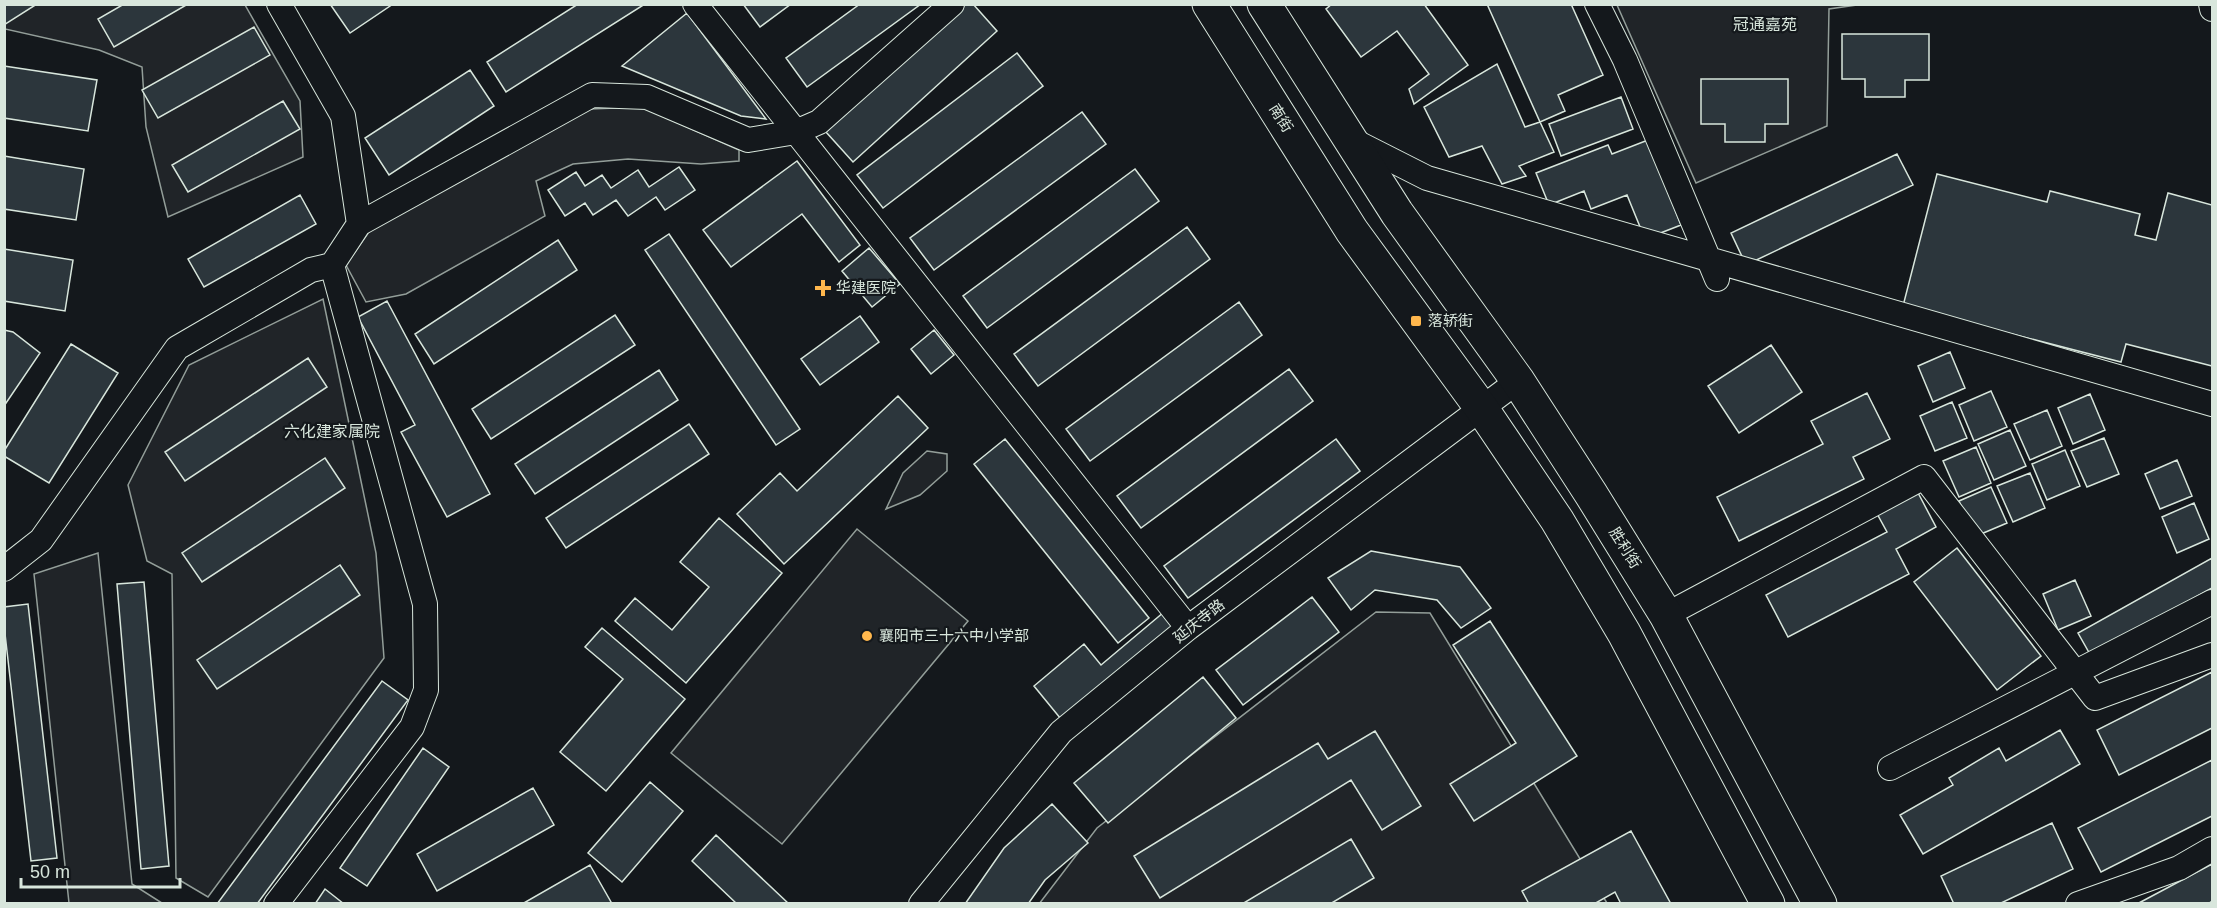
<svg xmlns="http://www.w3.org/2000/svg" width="2217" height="908" viewBox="0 0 2217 908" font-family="Helvetica,'Noto Sans SC',sans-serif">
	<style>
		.green { fill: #202428; stroke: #939e99; stroke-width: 1.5 }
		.building { fill: #2c363c; stroke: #d8e6dc; stroke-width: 1.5 }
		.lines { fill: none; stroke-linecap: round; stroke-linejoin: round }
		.minor-casing { stroke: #d8e6dc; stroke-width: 26 }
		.highway-casing { stroke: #d8e6dc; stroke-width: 35 }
		.minor { stroke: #14181c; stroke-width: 24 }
		.highway { stroke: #14181c; stroke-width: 33 }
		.poi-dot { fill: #ffb74d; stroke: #14181c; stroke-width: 2 }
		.labels { text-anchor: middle; stroke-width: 4.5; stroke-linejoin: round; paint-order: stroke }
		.street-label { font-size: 15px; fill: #d8e6dc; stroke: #14181c }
		.poi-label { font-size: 15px; fill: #d8e6dc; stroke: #14181c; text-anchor: start }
		.neighbourhood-label { font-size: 16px; fill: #d8e6dc; stroke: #14181c }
	</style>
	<rect width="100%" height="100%" fill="#14181c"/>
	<path class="green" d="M5,5h240l55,96 3,56 -135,60 -22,-90 -4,-60 -43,-17 -94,-21z
		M1617,5h240l-28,4 -2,117 -131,57z
		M642,107l97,43v11l-38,3 -73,-5 -55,5 -37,17 9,35 -139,78 -40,8 -20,-37 27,-39 217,-117z
		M323,299l53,254 8,105 -176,239 -32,-19 -4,-304 -25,-13 -19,-76 61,-120z
		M927,451l20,3v17l-27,24 -34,14 17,-36z
		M857,529l111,92 -186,223 -111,-91z
		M98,553l34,331 30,19h-93l-35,-329z
		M1376,612l54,1 177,290 -568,1 58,-76z"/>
	<path class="building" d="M4,4h33l-33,21z
		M124,4h64l-74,43 -16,-28z
		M330,4h63l-43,29z
		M578,4h67l-139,88 -19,-30z
		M743,4h48l-31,23z
		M860,4h61l-114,83 -21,-29z
		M966,4h7l24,27 -144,131 -27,-30z
		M1332,4h92l44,61 -54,39 -5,-15 20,-15 -32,-43 -36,26 -35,-48z
		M1487,4h84l32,71 -45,20 7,16 -25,11z
		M687,13l79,106 -25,-3 -119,-50z
		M254,27l16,28 -112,63 -16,-28z
		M1842,34h87v46h-24v17h-40v-18h-23z
		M1017,53l26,33 -160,122 -26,-33z
		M1497,64l28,63 15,-5 14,30 -35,14 7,10 -24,8 -20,-38 -33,11 -25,-50z
		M4,66l93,14 -9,51 -84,-13z
		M470,70l24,36 -105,69 -24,-37z
		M1701,79h87v45h-23v18h-40v-18h-24z
		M1621,97l12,32 -72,27 -12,-32z
		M283,101l17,28 -112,63 -16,-27z
		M1082,112l24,32 -172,126 -24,-32z
		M1648,140l33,85 -36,14 -18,-44 -36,14 -7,-18 -35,14 -13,-32 72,-28 4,9z
		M1897,154l16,31 -167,80 -15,-32z
		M4,156l80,13 -8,51 -72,-11z
		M797,161l63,84 -21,17 -37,-48 -71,53 -28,-37z
		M679,167l16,23 -30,20 -9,-13 -28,19 -12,-16 -23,15 -8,-12 -20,13 -17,-26 28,-18 9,14 17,-11 9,13 27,-18 11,17z
		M1135,169l24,32 -172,127 -24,-32z
		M1937,174l110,28 3,-11 90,23 -5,21 21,5 12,-47 44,12v161l-86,-22 -5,18 -218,-56z
		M300,195l16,29 -112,63 -16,-28z
		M1187,227l23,32 -172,127 -24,-32z
		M669,234l131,195 -24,16 -131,-195z
		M558,240l19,30 -143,94 -19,-30z
		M869,248l31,36 -28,23 -30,-36z
		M4,249l69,11 -8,51 -61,-10z
		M387,301l103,193 -43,23 -46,-85 14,-7 -57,-108z
		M1239,302l23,33 -172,126 -24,-32z
		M615,315l20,30 -144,94 -19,-30z
		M860,316l19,26 -59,43 -19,-26z
		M4,330l9,2 27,21 -36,53z
		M934,330l20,25 -23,19 -20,-25z
		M71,344l47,29 -69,110 -45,-27v-5z
		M1771,345l31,47 -63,41 -31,-47z
		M1950,352l15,36 -32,14 -15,-36z
		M308,358l19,29 -142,94 -20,-29z
		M1289,369l24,32 -172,127 -24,-32z
		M659,370l19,30 -143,94 -20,-30z
		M1991,391l16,36 -33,14 -15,-36z
		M1867,393l23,46 -37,18 11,22 -125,62 -22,-44 106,-53 -12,-23z
		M2090,394l15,36 -32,14 -15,-36z
		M898,396l30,32 -144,136 -47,-50 43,-41 17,18z
		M1952,402l15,36 -32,13 -15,-35z
		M2047,410l15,36 -32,14 -16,-36z
		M689,424l20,30 -143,94 -20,-30z
		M2010,430l16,36 -32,14 -16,-36z
		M2104,438l15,36 -32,13 -16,-36z
		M1005,439l144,179 -31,25 -144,-179z
		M1336,439l24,32 -172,127 -24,-32z
		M1976,447l15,36 -32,14 -16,-36z
		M2065,450l15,36 -33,14 -15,-36z
		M325,458l20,30 -143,94 -20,-29z
		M2177,460l15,36 -32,13 -15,-35z
		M2030,473l15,35 -32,14 -16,-36z
		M1991,487l16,36 -33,14 -15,-36z
		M1916,489l20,38 -40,22 13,25 -121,63 -22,-42 121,-63 -12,-22z
		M2194,503l15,36 -32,14 -15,-36z
		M719,518l63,55 -96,110 -71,-62 20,-23 37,32 37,-43 -29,-25z
		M1957,548l84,108 -44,34 -83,-108z
		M1371,551l89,16 31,41 -30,20 -24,-28 -62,-10 -24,20 -23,-32z
		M2212,558v30l-121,68 -13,-23z
		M340,565l20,30 -143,94 -20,-29z
		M2075,580l16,36 -33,14 -15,-36z
		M144,582l25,284 -28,3 -24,-285z
		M1312,597l27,35 -96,73 -27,-35z
		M28,604l29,254 -26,3 -27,-236v-18z
		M1164,612l14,17 -113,95 -31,-38 50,-42 17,21z
		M1490,621l87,135 -103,65 -24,-37 66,-41 -63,-98z
		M602,628l83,71 -79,92 -46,-39 63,-73 -38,-32z
		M2212,672v56l-93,47 -22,-45z
		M1203,677l33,41 -128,105 -34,-40z
		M382,681l26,19 -151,204h-40z
		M2060,730l20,34 -157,90 -23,-39 53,-30 -4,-7 50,-30 7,13z
		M1375,731l46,75 -39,24 -31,-50 -191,118 -26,-42 184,-113 10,16z
		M423,748l26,19 -82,119 -27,-18z
		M2212,760v56l-111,56 -23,-44z
		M650,782l33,29 -61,71 -34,-29z
		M533,788l21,37 -117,66 -20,-37z
		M1052,804l36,39 -43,37 -17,24h-63l39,-56z
		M2052,823l21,46 -74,35h-45l-13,-28z
		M1631,831l40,73h-50l-6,-12 -21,12h-65l-7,-13z
		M716,835l73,69h-52l-45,-43z
		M1351,839l23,39 -44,26h-88z
		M2212,864v37l-4,3h-71z
		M590,865l21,37 -3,2h-86z
		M325,889l19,15h-29z"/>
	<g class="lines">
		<g class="minor-casing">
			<path id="minor" d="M279,4l64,112 16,108
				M695,4l493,624
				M1597,4l28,56 92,219
				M2211,4l1,5
				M1350,139l77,39 785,226
				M4,569l37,-29 136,-192 134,-78 21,-5 27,-41 233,-129 55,2 101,43 48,-8 23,-10 133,-118
				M1666,615l258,-138 171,221 117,-43
				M1890,768l322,-166
				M276,904l136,-177 14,-37 -1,-86 -93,-339
				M921,904l140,-172 127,-104 330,-247
				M2078,904l101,-36 33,-19"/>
		</g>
		<g class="highway-casing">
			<path id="highway" d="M1209,4l143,227 130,178 75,111 67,113 144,271
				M1264,4l133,209 121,168 73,113 75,121 154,289"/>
		</g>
		<use href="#minor" class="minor"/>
		<use href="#highway" class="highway"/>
	</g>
	<g class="poi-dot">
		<path d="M820 279h6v6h6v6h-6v6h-6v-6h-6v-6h6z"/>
		<rect x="1410" y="315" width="12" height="12" rx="3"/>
		<circle cx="867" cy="636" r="6"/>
	</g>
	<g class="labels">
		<g class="street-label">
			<text transform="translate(1281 118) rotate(58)" y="5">南街</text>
			<text transform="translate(1625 548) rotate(58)" y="5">胜利街</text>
			<text transform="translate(1199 621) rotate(-38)" y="5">延庆寺路</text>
		</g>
		<g class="poi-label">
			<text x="836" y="293">华建医院</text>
			<text x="1428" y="326">落轿街</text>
			<text x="879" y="641">襄阳市三十六中小学部</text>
		</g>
		<g class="neighbourhood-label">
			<text x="1765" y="30">冠通嘉苑</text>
			<text x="332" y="437">六化建家属院</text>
		</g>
	</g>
	<rect width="2217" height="908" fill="none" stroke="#d8e6dc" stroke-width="12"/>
	<path d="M21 878v9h159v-9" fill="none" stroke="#d8e6dc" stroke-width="3"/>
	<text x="30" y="878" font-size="18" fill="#d8e6dc" stroke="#14181c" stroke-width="4.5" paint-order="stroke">50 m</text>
</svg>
